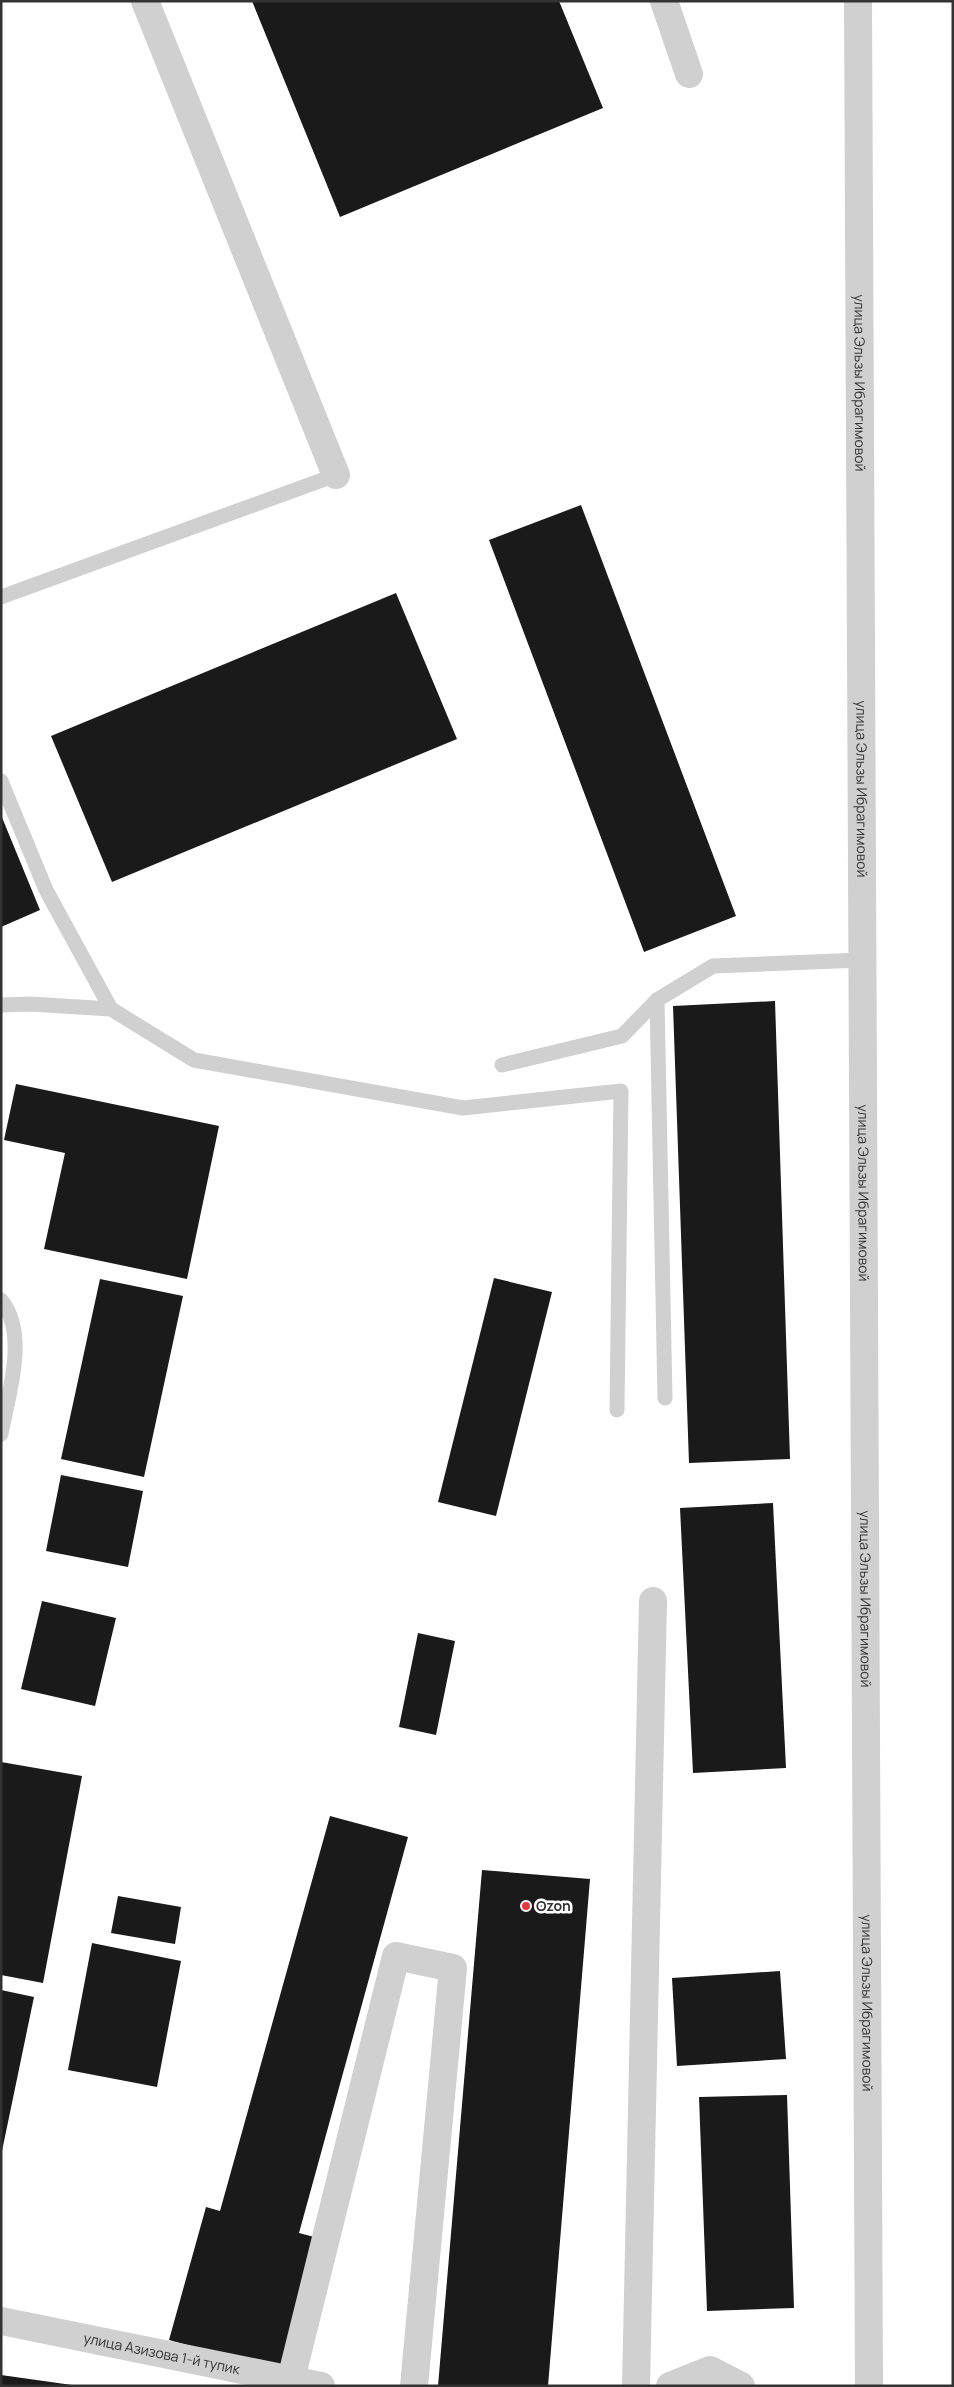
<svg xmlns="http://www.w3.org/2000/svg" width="954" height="2387" viewBox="0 0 954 2387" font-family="Manrope,sans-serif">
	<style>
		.building { fill: #1a1a1a }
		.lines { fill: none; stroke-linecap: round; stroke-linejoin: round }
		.service { stroke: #d0d0d0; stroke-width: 15 }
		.minor { stroke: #d0d0d0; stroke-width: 28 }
		.poi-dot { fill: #e63946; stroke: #fff; stroke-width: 2 }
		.labels { text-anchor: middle; stroke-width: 5; stroke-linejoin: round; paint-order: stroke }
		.street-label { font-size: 14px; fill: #333; stroke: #fff }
		.poi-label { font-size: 14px; font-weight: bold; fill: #333; stroke: #fff; text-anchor: start }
	</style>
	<rect width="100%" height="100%" fill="#fff"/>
	<path class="building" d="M252,1h307l44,107 -263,109z
		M581,505l155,411 -92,36 -155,-412z
		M396,593l61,146 -345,143 -61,-146z
		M1,815l39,95 -39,17z
		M775,1001l15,458 -101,4 -16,-457z
		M16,1084l203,42 -32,153 -143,-30 21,-96 -61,-13z
		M494,1278l58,14 -56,224 -58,-14z
		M100,1279l83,17 -39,181 -83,-18z
		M61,1475l82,16 -15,76 -82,-16z
		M773,1503l13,265 -93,5 -13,-265z
		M42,1601l74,17 -21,88 -74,-17z
		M418,1633l37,8 -19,94 -37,-8z
		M1,1762l81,14 -39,207 -42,-8z
		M330,1816l78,21 -109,396 19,5 -37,133 -112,-31 37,-133 14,4z
		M482,1870l108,9 -42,507h-110z
		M118,1896l63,11 -6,37 -64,-11z
		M92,1943l89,18 -24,126 -89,-17z
		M780,1971l6,88 -109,7 -5,-88z
		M1,1990l33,7 -32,154 -1,-1z
		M787,2095l7,213 -87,3 -8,-214z
		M1,2375l71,10v1h-71z"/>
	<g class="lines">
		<path class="service" d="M1,597l335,-122
			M1,781l45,109 65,119 83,51 269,48 158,-17 -4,319
			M657,1000l8,398
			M1,1005l29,-1 81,5
			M502,1065l120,-29 35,-36 56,-34 149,-6
			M1,1300c28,34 7,95 0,134"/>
		<g class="minor">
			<path d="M145,1l191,474"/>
			<path d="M664,1l25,73"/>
			<path id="s1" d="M858,1l11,2385"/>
			<path id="s2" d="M1,2321l320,65"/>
			<path d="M291,2379l105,-423 57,12 -39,418"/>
			<path d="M636,2386l17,-785"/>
			<path d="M670,2386l40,-16 31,16"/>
		</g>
	</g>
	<circle class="poi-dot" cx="526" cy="1906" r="5"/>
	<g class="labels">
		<g class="street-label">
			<text dy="5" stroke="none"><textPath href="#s1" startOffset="382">улица Эльзы Ибрагимовой</textPath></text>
			<text dy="5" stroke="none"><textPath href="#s1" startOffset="788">улица Эльзы Ибрагимовой</textPath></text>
			<text dy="5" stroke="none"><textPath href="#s1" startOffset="1192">улица Эльзы Ибрагимовой</textPath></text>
			<text dy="5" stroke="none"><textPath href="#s1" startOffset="1598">улица Эльзы Ибрагимовой</textPath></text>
			<text dy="5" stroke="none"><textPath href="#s1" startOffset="2002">улица Эльзы Ибрагимовой</textPath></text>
			<text dy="5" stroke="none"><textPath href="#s2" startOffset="164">улица Азизова 1-й тупик</textPath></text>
		</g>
		<g class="poi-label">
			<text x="536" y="1911">Ozon</text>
		</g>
	</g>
	<rect width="954" height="2387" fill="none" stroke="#333333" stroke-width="5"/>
</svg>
